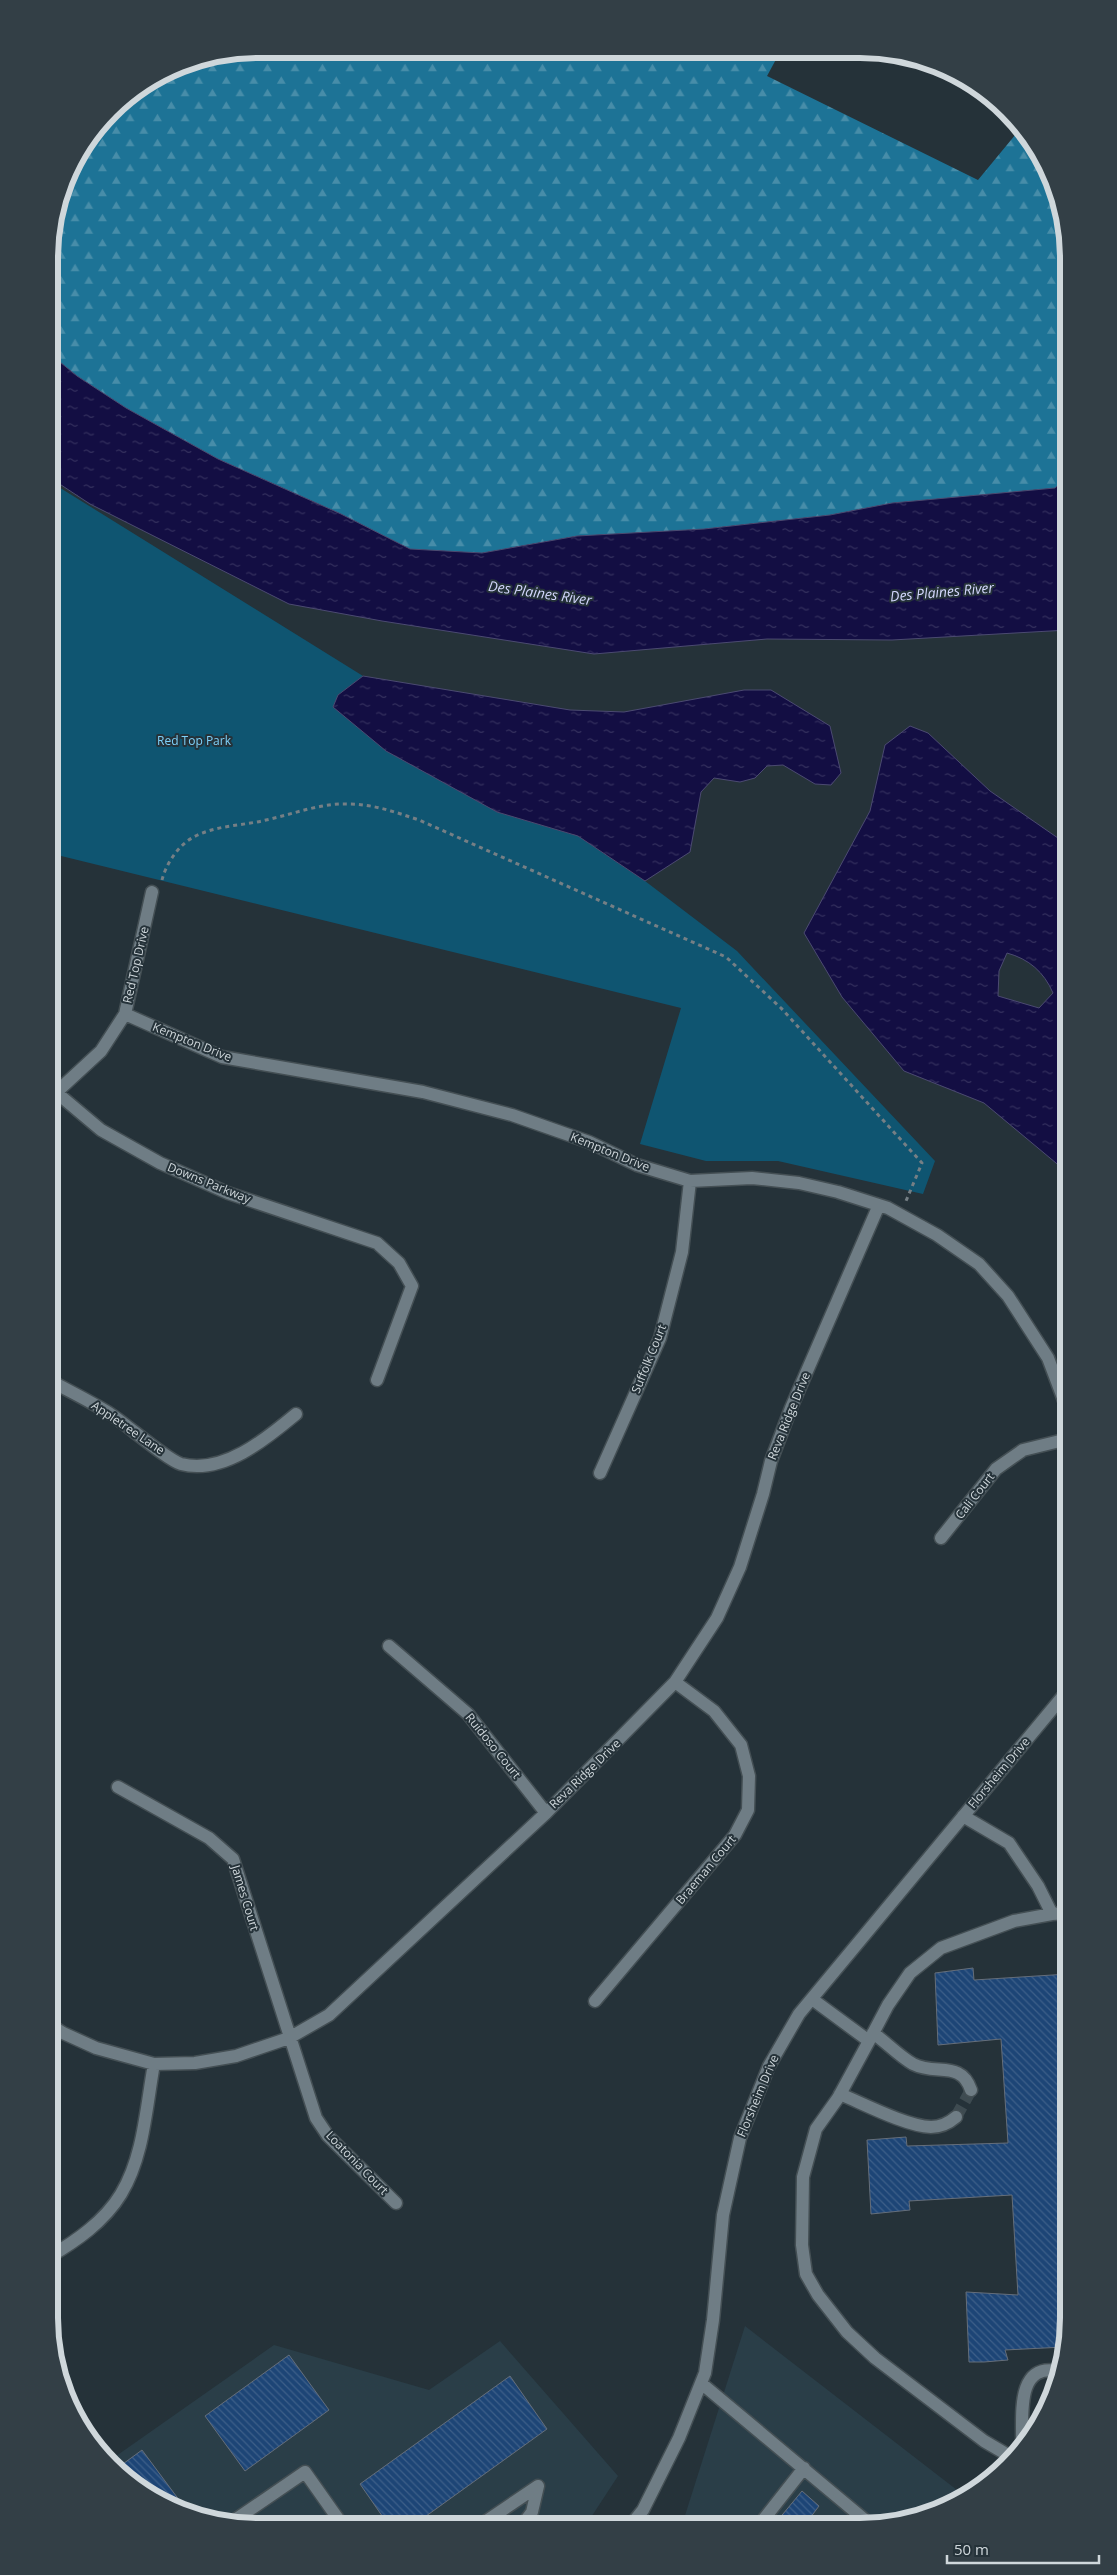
<svg xmlns="http://www.w3.org/2000/svg" width="1117" height="2575" viewBox="0 0 1117 2575" font-family="'Open Sans',sans-serif">
	<style>
		.built { fill: #2a3e48 }
		.green { fill: #0f5571 }
		.forest { fill: url(#forest-firs) }
		.water { fill: url(#water-ripples); stroke: #4b4a71; fill-rule: evenodd }
		.building { fill: url(#building-back-hatch); stroke: #656e7a }
		.lines { fill: none; stroke-linecap: round; stroke-linejoin: round }
		.minor-tunnel { stroke: #3e4b51; stroke-width: 12; stroke-dasharray: 12 6; stroke-linecap: butt }
		.minor-casing { stroke: #444f54; stroke-width: 15 }
		.path { stroke: #757f85; stroke-width: 3; stroke-dasharray: 4 4; stroke-linecap: butt }
		.minor { stroke: #6f7d85; stroke-width: 12 }
		.labels { text-anchor: middle; stroke-width: 4; stroke-linejoin: round; paint-order: stroke }
		.park-label { font-size: 12px; fill: #7ed1fa; stroke: #253239 }
		.street-label { font-size: 12px; fill: #cfd7db; stroke: #253239 }
		.water-label { font-size: 14px; font-style: italic; fill: #d3d7fc; stroke: #253239 }
		.rim { fill: none; stroke: #cfd7db; stroke-width: 6 }
	</style>
	<defs>
		<pattern id="forest-firs" width="22" height="20" patternUnits="userSpaceOnUse" patternTransform="scale(1.25)"><rect width="22" height="20" fill="#1d7396"/><path d="M5 1l3.5 6h-7zM16 11l3.5 6h-7z" fill="#478da9"/></pattern>
		<pattern id="water-ripples" width="26" height="14" patternUnits="userSpaceOnUse" patternTransform="scale(1.25)"><rect width="26" height="14" fill="#130e43"/><path d="M2 4q2-2 4 0t4 0M15 11q2-2 4 0t4 0" fill="none" stroke="#34305e"/></pattern>
		<pattern id="building-back-hatch" width="6" height="6" patternUnits="userSpaceOnUse" patternTransform="scale(1.25)"><rect width="6" height="6" fill="#1d4576"/><path d="M-1 5l2 2M0 0l6 6M5-1l2 2" fill="none" stroke="#3d5f89"/></pattern>
	</defs>
	<rect width="100%" height="100%" fill="#253239"/>
	<path class="built" d="M745,2326l221,171 -53,22 -54,7 -177,-1z
		M500,2341l118,135 -32,49 -369,-3 -51,-17 -46,-31 -11,-13 165,-116 155,45z"/>
	<path class="green" d="M49,481l314,195 -25,19 159,117 81,24 67,45 92,70 198,210 -12,33 -145,-33h-72l-66,-17 41,-136 -632,-155z"/>
	<path class="forest" d="M258,49l522,3 -13,24 211,104 42,-51 20,24 21,51 7,54v219l-13,11 -163,15 -62,12 -126,14 -127,7 -95,17 -72,-4 -69,-35 -123,-55 -92,-51 -49,-32 -28,-23v-109l21,-79 50,-64 58,-36z"/>
	<path class="water" d="M49,353l28,23 49,32 92,51 123,55 69,35 72,4 95,-17 127,-7 126,-14 62,-12 163,-15 13,-11v153l-176,10 -125,-1 -173,15 -212,-33 -93,-17 -199,-100 -41,-27z
		M363,676l207,34 54,2 120,-22h27l59,36 11,47 -10,12 -16,-1 -32,-19 -16,1 -12,12 -15,4 -26,-4 -13,14 -11,60 -45,29 -67,-45 -81,-24 -111,-61 -53,-44 5,-12z
		M910,726l18,7 62,58 78,54v328l-84,-70 -80,-32 -62,-74 -38,-64 66,-122 15,-66zM1007,953c22,6 37,19 46,40l-14,15 -41,-12 1,-25z"/>
	<path class="building" d="M973,1968l1,12 94,-6v57h-9l5,98 4,4v197l-4,17 -59,3 3,10 -24,2h-15l-3,-70 52,3 -6,-100 -103,6 1,9 -39,4 -4,-74 39,-3 1,9 101,-3 -7,-104 -63,6 -3,-72z
		M289,2355l40,55 -84,61 -40,-55z
		M510,2376l37,53 -132,95 -28,-1 -27,-39z
		M142,2450l46,62 -22,-7 -50,-36z
		M802,2491l17,15 -15,20h-31z"/>
	<g class="lines">
		<path class="minor-tunnel" d="M956,2117l15,-27"/>
		<g class="minor-casing">
			<path id="minor" d="M125,1014l97,43 201,35 89,23 77,27 48,23 53,16 62,-3 47,5 39,9 50,16 49,27 42,29 29,32 40,62 20,53
				M57,1093l44,37 59,33 68,30 149,50 22,20 13,23 -35,94
				M49,1099l52,-48 24,-37 27,-122
				M49,1380c20,11 41,21 60,33 16,10 58,47 72,51 42,11 85,-25 115,-50
				M600,1473l60,-135 22,-86 8,-71
				M941,1538l55,-69 27,-19 45,-11
				M389,1646l79,68 78,99
				M118,1787l91,51 24,21 83,259 12,18 68,67
				M963,1816l46,27 29,43 14,28 16,-1
				M812,1999l57,42 -31,57 -22,31 -13,48 -1,68 4,29 12,21 29,37 28,26 109,83 29,17
				M595,2001l140,-166 13,-25 1,-34 -8,-31 -27,-34 -39,-29
				M49,2024l14,9 33,15 58,16 41,-1 41,-7 53,-18 40,-23 217,-202 129,-131 42,-64 23,-51 23,-73 8,-33 20,-53 88,-203
				M873,2033c13,9 26,23 40,31 23,12 48,-4 58,26
				M869,2041l19,-36 22,-32 31,-25 73,-27 38,-7
				M840,2094c24,10 66,32 91,33 10,0 18,-4 25,-10
				M49,2257c27,-16 55,-35 72,-63 23,-38 25,-87 33,-130
				M701,2383l170,142
				M1022,2445c1,-28 -7,-82 36,-74
				M232,2522l73,-50 36,51
				M482,2524l56,-38 -6,26 -9,12
				M631,2525l12,-15 36,-72 26,-65 8,-53 10,-105 17,-77 29,-72 30,-52 269,-324
				M762,2526l-2,-2 44,-56"/>
		</g>
		<path class="path" d="M162,880c4,-16 16,-34 30,-42 22,-13 50,-12 74,-18 28,-6 54,-17 82,-16 25,0 47,8 71,16l307,137 55,51 141,155 -16,38"/>
		<use href="#minor" class="minor"/>
	</g>
	<g class="labels">
		<g class="park-label">
			<text x="194" y="745">Red Top Park</text>
		</g>
		<g class="street-label">
			<text transform="translate(136 965) rotate(-77)" y="4">Red Top Drive</text>
			<text transform="translate(192 1042) rotate(22)" y="4">Kempton Drive</text>
			<text transform="translate(610 1152) rotate(22)" y="4">Kempton Drive</text>
			<text transform="translate(209 1183) rotate(22)" y="4">Downs Parkway</text>
			<text transform="translate(649 1359) rotate(-68)" y="4">Suffolk Court</text>
			<text transform="translate(789 1416) rotate(-68)" y="4">Reva Ridge Drive</text>
			<text transform="translate(128 1428) rotate(34)" y="4">Appletree Lane</text>
			<text transform="translate(975 1496) rotate(-52)" y="4">Cali Court</text>
			<text transform="translate(493 1746) rotate(51)" y="4">Ruidoso Court</text>
			<text transform="translate(999 1773) rotate(-50)" y="4">Florsheim Drive</text>
			<text transform="translate(585 1774) rotate(-44)" y="4">Reva Ridge Drive</text>
			<text transform="translate(706 1870) rotate(-50)" y="4">Braeman Court</text>
			<text transform="translate(245 1898) rotate(73)" y="4">James Court</text>
			<text transform="translate(758 2096) rotate(-67)" y="4">Florsheim Drive</text>
			<text transform="translate(357 2163) rotate(46)" y="4">Loatonia Court</text>
		</g>
		<g class="water-label">
			<text transform="translate(942 592) rotate(-5)" y="5">Des Plaines River</text>
			<text transform="translate(540 593) rotate(8)" y="5">Des Plaines River</text>
		</g>
	</g>
	<path d="M0 0H1117V2575H0ZM258 58H860A200 200 0 0 1 1060 258V2318A200 200 0 0 1 860 2518H258A200 200 0 0 1 58 2318V258A200 200 0 0 1 258 58Z" fill="#333f46" fill-rule="evenodd"/>
	<path class="rim" d="M258 58H860A200 200 0 0 1 1060 258V2318A200 200 0 0 1 860 2518H258A200 200 0 0 1 58 2318V258A200 200 0 0 1 258 58Z"/>
	<path d="M947 2555v8h152v-8" fill="none" stroke="#cfd7db" stroke-width="2.5"/>
	<text x="954" y="2555" font-size="15" fill="#cfd7db" stroke="#253239" stroke-width="4" paint-order="stroke">50 m</text>
</svg>
